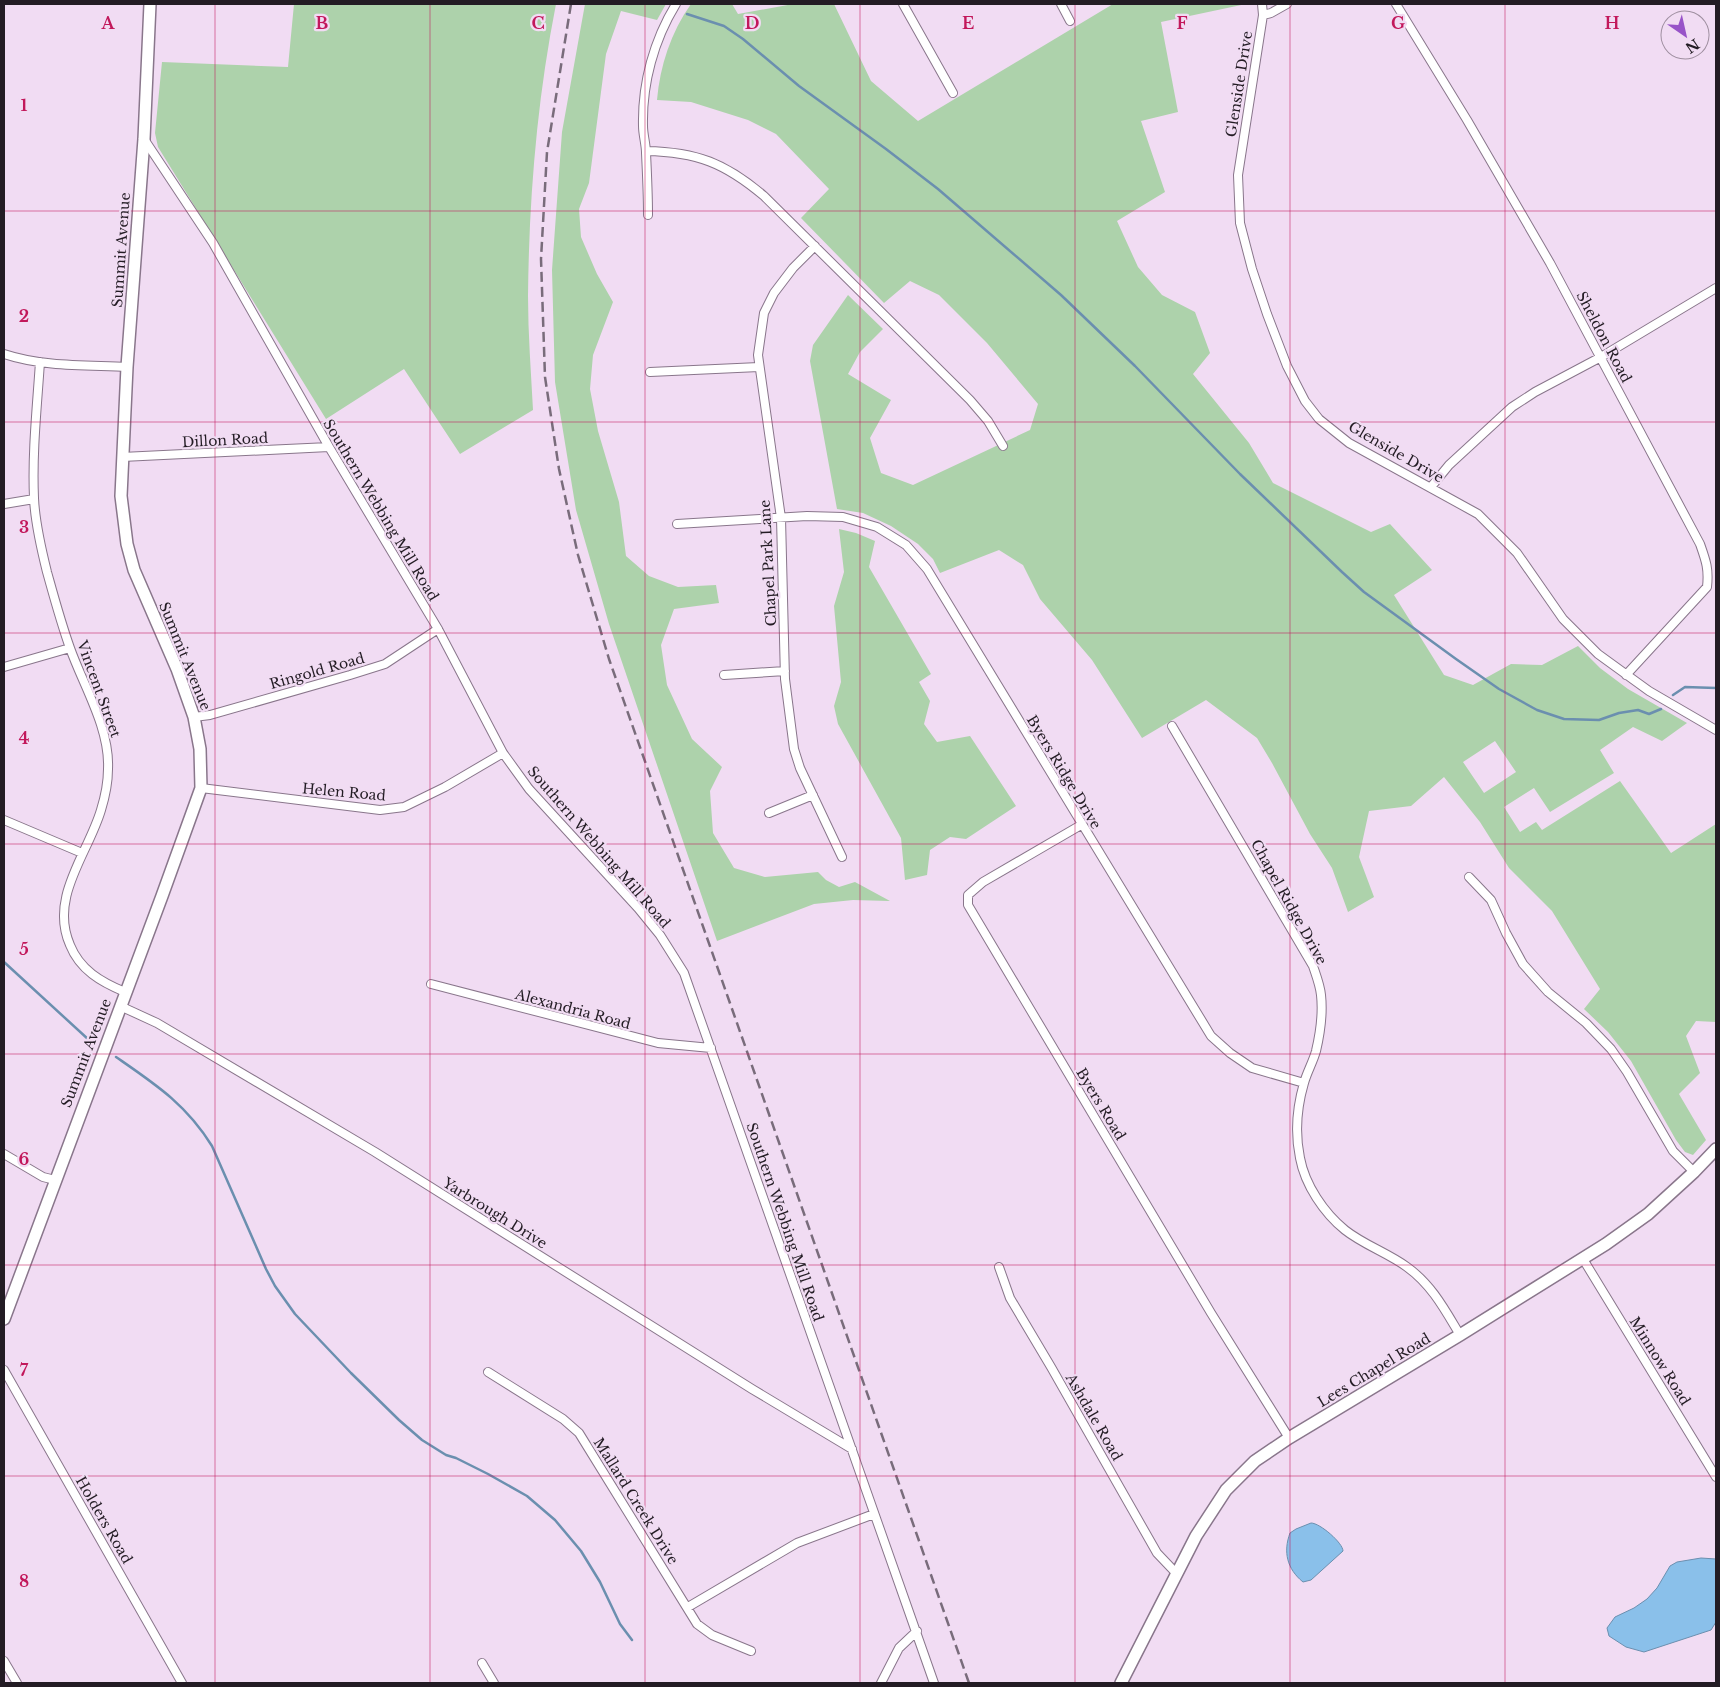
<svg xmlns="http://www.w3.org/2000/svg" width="1720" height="1687" viewBox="0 0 1720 1687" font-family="'Libre Baskerville',serif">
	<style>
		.green { fill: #add2ab; fill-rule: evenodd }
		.water { fill: #8ac0ea; stroke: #6b8faf }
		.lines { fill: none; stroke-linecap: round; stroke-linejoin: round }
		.stream { stroke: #6b8faf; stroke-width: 2.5 }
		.street-casing { stroke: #89768b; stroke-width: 10 }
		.secondary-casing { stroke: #89768b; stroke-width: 14 }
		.street { stroke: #fff; stroke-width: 8 }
		.secondary { stroke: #fff; stroke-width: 11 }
		.rail { stroke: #796c7b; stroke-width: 2.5; stroke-dasharray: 10 5; stroke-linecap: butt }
		.grid { fill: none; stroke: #c2185b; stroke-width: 1; stroke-opacity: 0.55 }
		.labels { text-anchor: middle; stroke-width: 4.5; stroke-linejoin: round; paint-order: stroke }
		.street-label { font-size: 14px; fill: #231c24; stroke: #f1dcf3 }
		.grid-label { font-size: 16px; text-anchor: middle; font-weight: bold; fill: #c2185b; stroke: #f1dcf3; stroke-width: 4.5; stroke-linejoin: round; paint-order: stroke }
	</style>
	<rect width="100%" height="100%" fill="#f1dcf3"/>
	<path class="green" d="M294,4h262c-19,96 -27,194 -28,292 0,38 3,76 5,114l-73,44 -56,-85 -78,50 -168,-272 -3,-14 7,-71 126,5z
		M585,4h81l-9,16 -36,-9 -15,43 -17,129 -10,26 2,28 16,37 16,28 -20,53 -3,34 8,42 21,71 7,54 23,20 29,11 38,-2 3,18 -45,6 -13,36 6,40 25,54 30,28 -12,24 3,42 21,35 31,9 53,-5 8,8 13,7 16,-5 35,19 -37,-1 -39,4 -97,37 -108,-317 -33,-114 -21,-128 -3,-112 10,-138z
		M691,4h41l6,10 55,-10h41l37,77 47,40 195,-117h133l-85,18 17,90 -37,9 24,71 -48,29 21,46 24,28 33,17 15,41 -17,21 56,69 24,40 98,49 19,-8 42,46 -38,25 50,80 29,10 38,-21 31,1 36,-19 22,22 28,21 59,34 -25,18 -29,-14 -33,23 14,23 -64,39 -16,-24 -30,19 16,25 16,-10 6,8 78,-49 51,72 45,-29v198l-20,-1 -10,15 14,37 -21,21 27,46 -13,15 -8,-3 -9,-12 -45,-79 -23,-29 -24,-23 16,-20 -48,-78 -43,-43 -29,-46 -36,-45 -33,29 -42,5 -10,46 15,40 -26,15 -16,-44 -22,-34 -38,-71 -15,-25 -51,-38 -64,38 -50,-78 -52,-61 -17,-34 -24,-15 -59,23 -7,-14 -15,-15 -27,-18 -28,-13 -26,-4 -27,-148 3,-16 35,-50 35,34 -23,23 -12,22 43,26 -21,38 11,35 32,12 117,-55 8,-26 -51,-61 -48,-48 -29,-14 -26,22 -83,-85 28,-29 -53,-55 -28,-14 -57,-18 -34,-2c3,-34 14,-68 34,-96zM1495,741l21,31 -32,21 -21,-31z
		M839,529l17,4 19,8 -6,26 62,107 -12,8 11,19 -6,23 13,18 33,-6 46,70 -50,33 -16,-2 -20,13 -3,25 -22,5 -4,-42 -63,-114 -4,-18 7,-24 -7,-76 10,-34z"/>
	<path class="water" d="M1311,1523c9,0 32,20 32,28l-32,29 -8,2c-16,-13 -20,-30 -13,-49l6,-4z
		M1701,1558l15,1v63l-5,8 -67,22 -18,-5 -17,-11 -2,-8 8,-11 19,-9 13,-9 10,-11 13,-22 7,-4z"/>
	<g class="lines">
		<path class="stream" d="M687,14l37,12 19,13 56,47 87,63 52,40 123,106 74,71 105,108 102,98 22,20 92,67 43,30 38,21 27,9 35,1 20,-7 19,-3 11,4 12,-5
			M1673,695l12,-8 31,1
			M4,962l85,78
			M116,1057c39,27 70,47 96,89l54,123 9,17 20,28 56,59 48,47 23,20 24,15 10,3 32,16 39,22 28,24 26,31 19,31 20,42 12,16"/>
		<g class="street-casing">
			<path id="street" d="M903,4l50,89
				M1061,4l9,17
				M1262,4l1,11 -25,160 2,48 12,46 15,45 20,52 18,35 14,18 30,24 129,71 39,39 46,66 35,35 51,37 67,39
				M1396,4l71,116 83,143 150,281c6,17 9,25 7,43l-81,88
				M1263,15l8,-2 16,-9
				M144,139l69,104 116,204 109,182 65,124 26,36 109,119 22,27 24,38 250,710
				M646,151c51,1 79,12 118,45l206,204 18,21 15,25
				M648,215c0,-21 -1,-42 -2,-62 0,-9 -3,-18 -3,-27 -1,-43 11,-86 33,-122
				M815,246l-22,22 -19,25 -10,20 -6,42 23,163 4,161 9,70 6,19 42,89
				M4,354c39,13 83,11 123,13
				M40,362c-3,45 -8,91 -6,136 1,25 7,50 13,74 7,25 14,51 23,76 13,37 40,80 38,121 0,13 -3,28 -7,41 -13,44 -52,87 -31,135 10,25 31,37 55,47
				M650,372l109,-5
				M122,457l207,-10
				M1431,487l18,-22 63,-58 23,-15 66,-35 115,-69
				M4,504l30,-5
				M677,524l130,-8 36,1 34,10 29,18 21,24 284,467 19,17 22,15 52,15
				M4,667l66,-19
				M724,675l61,-4
				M194,717l16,-2 140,-40 35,-11 53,-35
				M1172,726l141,240c3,9 7,19 8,29 2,18 -1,39 -5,56 -3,11 -9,21 -12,32 -7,24 -9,51 -4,75 5,27 24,55 45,72 19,15 43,23 62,37 25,18 38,43 53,68
				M201,788l179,22 24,-3 41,-20 58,-34
				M769,813l44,-18
				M4,820l78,33
				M1081,825l-98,57 -15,13v10l243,408 78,125
				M1469,877l22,23 15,33 17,31 25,28 38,31 25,26 16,23 46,79 21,21
				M431,984l227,59 53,5
				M120,1006l37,17 218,129 377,237 100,60
				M4,1154l39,23 12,3
				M1583,1259l133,218
				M999,1267l11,31 41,69 106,186 20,21
				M4,1370l178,313
				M488,1372l75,47 16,14 118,191 15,11 39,16
				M688,1607l109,-64 77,-29
				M4,1661l13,22
				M482,1663l12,20
				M881,1683l18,-35 18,-17"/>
		</g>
		<g class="secondary-casing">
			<path id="secondary" d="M4,1319l158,-423 39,-108 -1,-39 -6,-32 -17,-48 -43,-99 -7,-26 -6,-48 6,-129 17,-228 6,-135
				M1121,1683l75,-147 30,-46 29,-29 34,-23 171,-103 146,-91 42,-30 46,-42 22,-23"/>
		</g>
		<use href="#street" class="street"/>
		<use href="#secondary" class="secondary"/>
		<path class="rail" d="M571,4l-24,148 -6,107 4,118 14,92 19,86 31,104 360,1024"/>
	</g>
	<path class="grid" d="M215,4v1679M430,4v1679M645,4v1679M860,4v1679M1075,4v1679M1290,4v1679M1505,4v1679M4,211h1712M4,422h1712M4,633h1712M4,844h1712M4,1054h1712M4,1265h1712M4,1476h1712"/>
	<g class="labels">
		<g class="street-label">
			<text transform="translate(1239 84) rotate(-81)" y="5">Glenside Drive</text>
			<text transform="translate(121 250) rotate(-86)" y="5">Summit Avenue</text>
			<text transform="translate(1604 337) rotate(62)" y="5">Sheldon Road</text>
			<text transform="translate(225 440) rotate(-3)" y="5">Dillon Road</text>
			<text transform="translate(1396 452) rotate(30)" y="5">Glenside Drive</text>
			<text transform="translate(381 510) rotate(59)" y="5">Southern Webbing Mill Road</text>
			<text transform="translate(768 563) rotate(-93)" y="5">Chapel Park Lane</text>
			<text transform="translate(185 656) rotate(68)" y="5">Summit Avenue</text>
			<text transform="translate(317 671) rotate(-16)" y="5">Ringold Road</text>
			<text transform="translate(99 689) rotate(70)" y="5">Vincent Street</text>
			<text transform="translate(1064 772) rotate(59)" y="5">Byers Ridge Drive</text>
			<text transform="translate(344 792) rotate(5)" y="5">Helen Road</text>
			<text transform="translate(599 847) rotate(49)" y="5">Southern Webbing Mill Road</text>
			<text transform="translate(1289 902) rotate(61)" y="5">Chapel Ridge Drive</text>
			<text transform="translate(573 1009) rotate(15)" y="5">Alexandria Road</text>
			<text transform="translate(86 1053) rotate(-69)" y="5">Summit Avenue</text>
			<text transform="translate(1101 1104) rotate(59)" y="5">Byers Road</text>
			<text transform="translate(495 1213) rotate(32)" y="5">Yarbrough Drive</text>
			<text transform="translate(785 1222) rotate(71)" y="5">Southern Webbing Mill Road</text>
			<text transform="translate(1660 1361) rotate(58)" y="5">Minnow Road</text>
			<text transform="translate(1374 1370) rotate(-31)" y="5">Lees Chapel Road</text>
			<text transform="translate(1094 1417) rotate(60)" y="5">Ashdale Road</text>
			<text transform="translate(636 1501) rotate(58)" y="5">Mallard Creek Drive</text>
			<text transform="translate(104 1520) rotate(60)" y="5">Holders Road</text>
		</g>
	</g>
	<g class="grid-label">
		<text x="108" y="29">A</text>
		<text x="322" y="29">B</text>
		<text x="538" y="29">C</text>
		<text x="752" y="29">D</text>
		<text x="968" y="29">E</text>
		<text x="1182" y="29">F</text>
		<text x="1398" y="29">G</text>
		<text x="1612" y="29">H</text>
		<text x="24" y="111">1</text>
		<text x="24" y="322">2</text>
		<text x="24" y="533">3</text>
		<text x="24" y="744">4</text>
		<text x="24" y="955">5</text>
		<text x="24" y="1165">6</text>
		<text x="24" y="1376">7</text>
		<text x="24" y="1587">8</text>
	</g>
	<rect width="1720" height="1687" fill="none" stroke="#231c24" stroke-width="10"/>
	<g transform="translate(1685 35) rotate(146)"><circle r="24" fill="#f1dcf3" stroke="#9f8fa0"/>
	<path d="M0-4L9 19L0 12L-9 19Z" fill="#9853c8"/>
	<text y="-8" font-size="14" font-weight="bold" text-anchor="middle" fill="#231c24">N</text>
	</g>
</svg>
